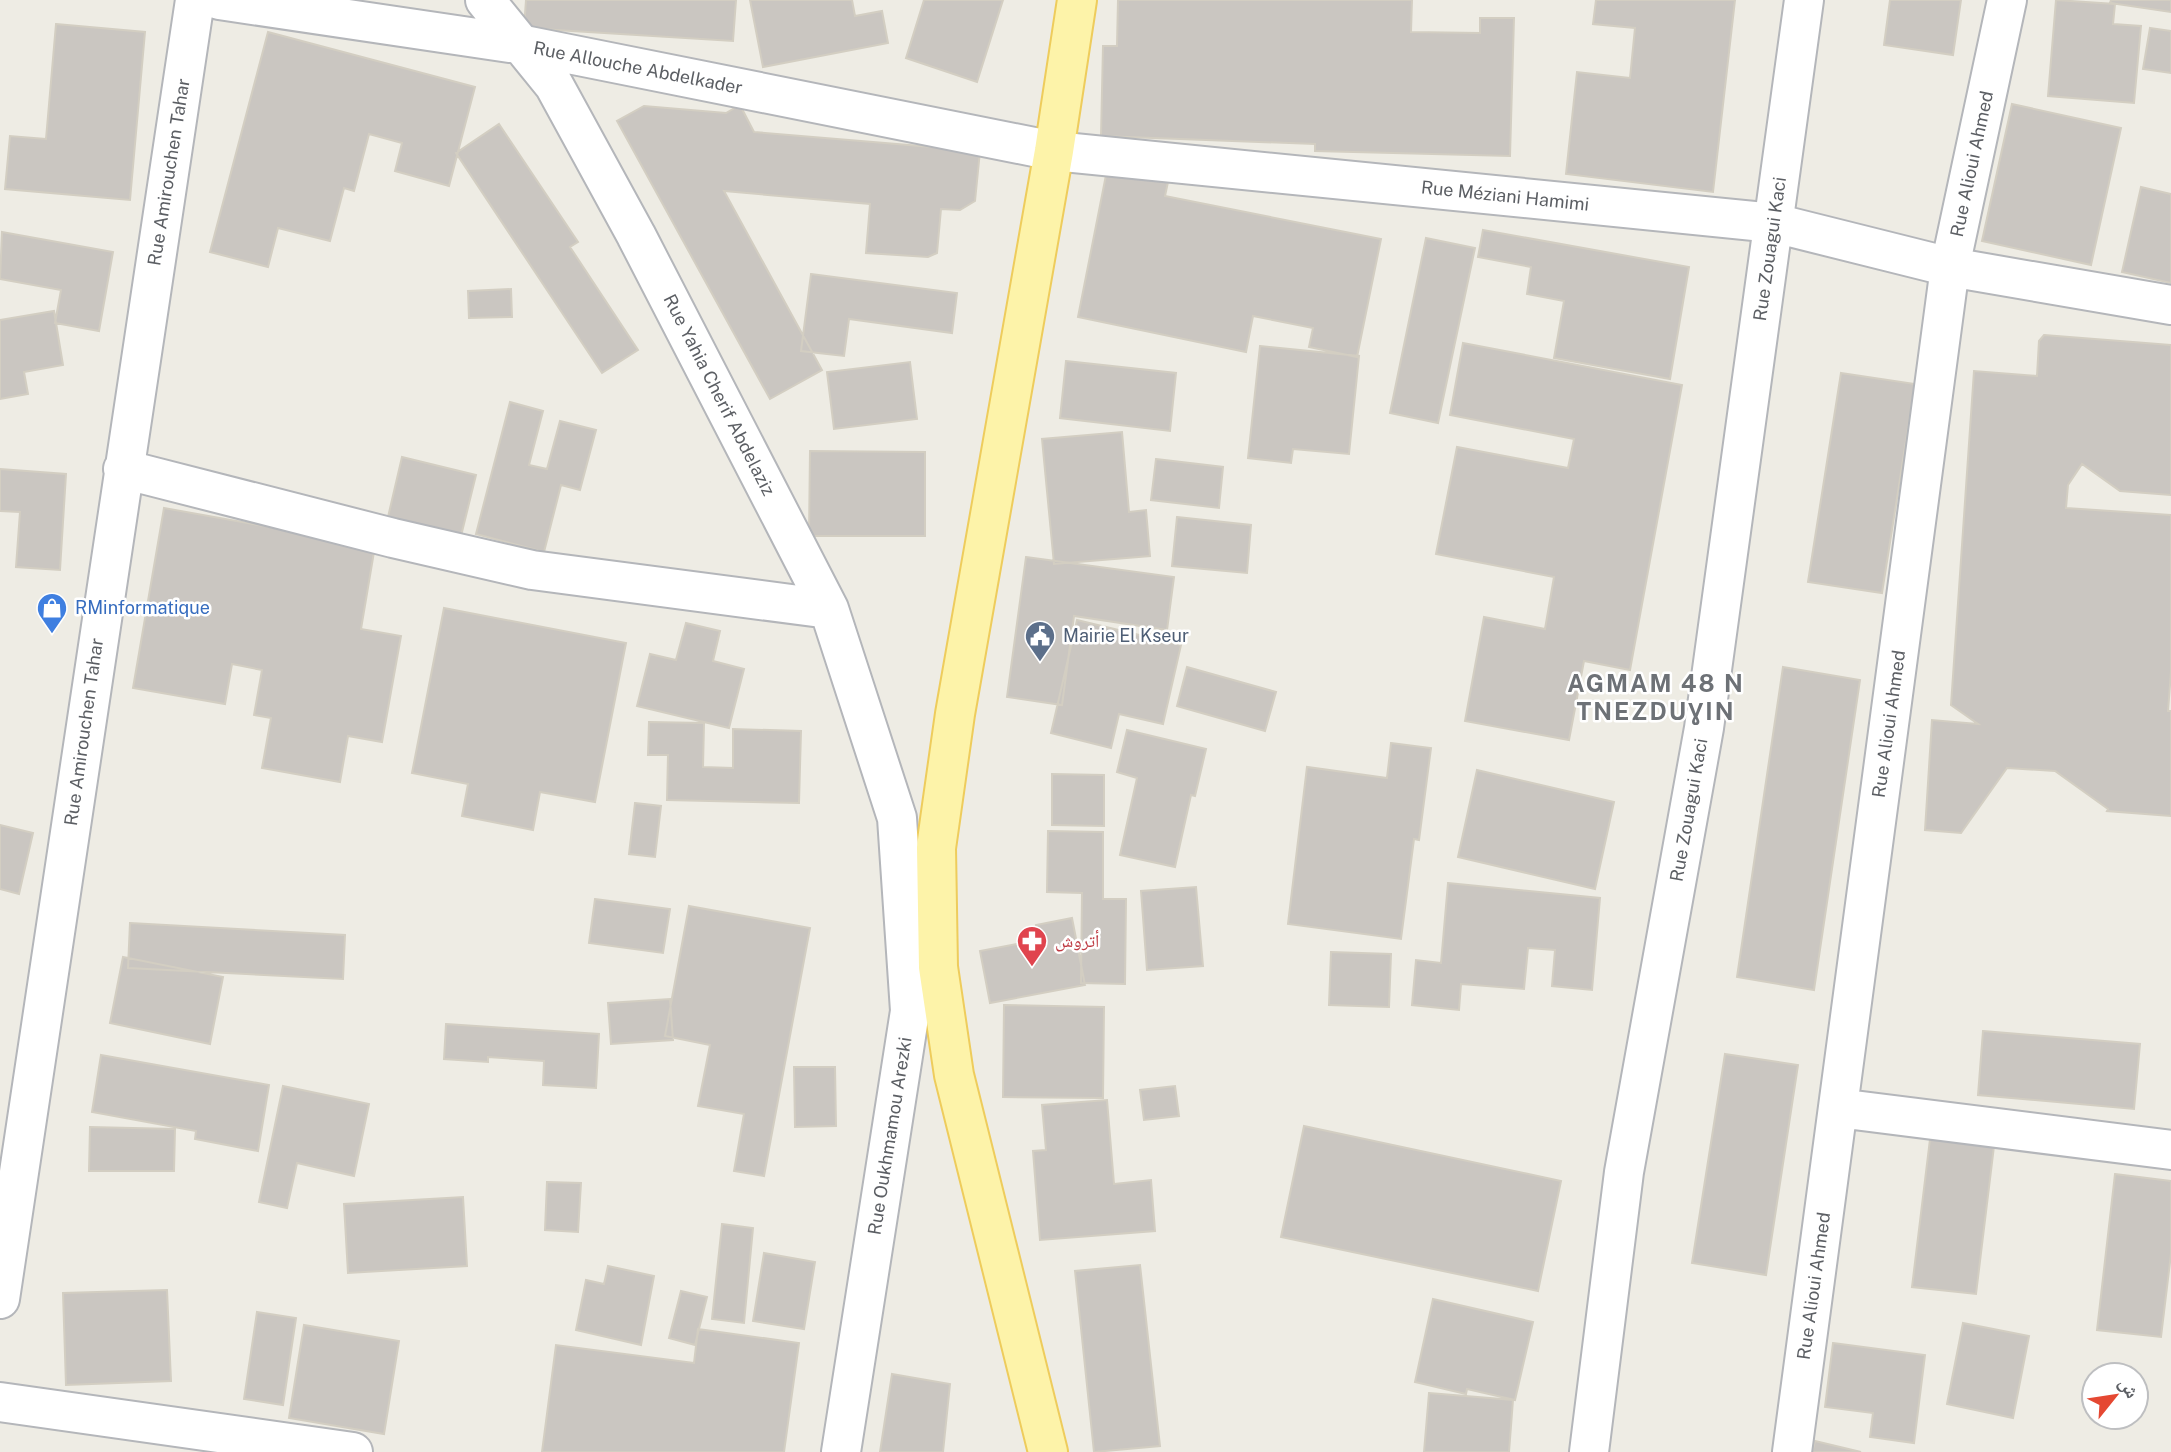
<svg xmlns="http://www.w3.org/2000/svg" width="2171" height="1452" viewBox="0 0 2171 1452" font-family="'Public Sans','Noto Naskh Arabic',sans-serif">
	<style>
		.building { fill: #cac6c1; stroke: #d3cec2; stroke-width: 2 }
		.lines { fill: none; stroke-linecap: round; stroke-linejoin: round }
		.minor-casing { stroke: #b4b6ba; stroke-width: 42 }
		.primary-casing { stroke: #eecc5c; stroke-width: 42 }
		.minor { stroke: #fff; stroke-width: 38 }
		.primary { stroke: #fdf3a9; stroke-width: 38 }
		.labels { text-anchor: middle; stroke-width: 5; stroke-linejoin: round; paint-order: stroke }
		.street-label { font-size: 18px; fill: #5c5f64; stroke: #fff }
		.shop-label { font-size: 18px; fill: #366cbe; stroke: #fff; text-anchor: start }
		.service-label { font-size: 18px; fill: #4e5e75; stroke: #fff; text-anchor: start }
		.health-label { font-size: 18px; fill: #be3a42; stroke: #fff; text-anchor: start }
		.district-label { font-size: 24px; font-weight: bold; letter-spacing: 2px; fill: #6d7176; stroke: #fff }
	</style>
	<rect width="100%" height="100%" fill="#eeece4"/>
	<path class="building" d="M526,0h210l-3,41 -209,-13z
		M750,0h102l3,16 27,-5 6,32 -125,24z
		M924,0h79l-26,82 -71,-24z
		M1118,0h294l-1,32 69,1v-15h34l-4,138 -195,-5v-7l-214,-8 2,-90h14z
		M1596,0h139l-22,192 -147,-18 11,-102 53,6 5,-50 -42,-4z
		M1890,0h71l-8,55 -69,-10z
		M2056,0l59,4 -2,20 28,2 -7,77 -86,-7z
		M2111,0h60v12l-61,-9z
		M56,24l89,8 -15,168 -125,-11 5,-53 36,3z
		M2150,28l21,3v42l-28,-4z
		M268,32l207,55 -26,99 -54,-15 7,-28 -33,-9 -15,57 -10,-3 -14,53 -52,-13 -10,39 -58,-15z
		M2012,104l109,24 -30,137 -109,-24z
		M740,105l14,27 226,19 -5,50 -15,9 -19,-1 -4,44 -9,4 -62,-4 4,-49 -146,-13 98,179 -52,29 -153,-278 27,-15 82,7z
		M499,124l79,118 -8,5 68,103 -36,23 -146,-220z
		M1107,170l61,12 -3,14 216,43 -24,118 -48,-10 4,-19 -60,-12 -7,36 -168,-35z
		M2141,187l30,7v89l-49,-11z
		M1483,230l206,37 -19,112 -116,-21 10,-57 -37,-7 4,-27 -53,-10z
		M2,232l111,20 -14,79 -44,-8 6,-33 -61,-11z
		M1426,238l49,10 -37,175 -48,-10z
		M811,274l146,19 -5,40 -103,-14 -5,37 -43,-5z
		M511,289l1,28 -43,1 -1,-27z
		M54,311l9,54 -39,7 4,22 -28,5v-79z
		M2044,335l127,10v150l-51,-4 -38,-27 -14,21 -2,23 105,7v157l-3,39h3v105l-64,-5 1,-2 -53,-38 -48,-3 -46,65 -36,-3 7,-110 46,4 -27,-19 23,-334 63,5 2,-35z
		M1463,343l219,42 -52,285 -46,-9 -15,79 -104,-19 19,-104 61,12 9,-52 -118,-23 21,-107 111,21 6,-29 -124,-24z
		M1260,346l99,10 -10,98 -56,-5 -2,14 -43,-5z
		M1066,361l110,12 -6,58 -110,-13z
		M910,362l7,57 -83,10 -7,-57z
		M1841,373l74,11 -33,209 -74,-11z
		M510,402l33,9 -14,54 18,4 13,-48 36,9 -16,60 -19,-5 -17,67 -68,-18z
		M1122,432l7,80 17,-2 4,46 -96,8 -12,-125z
		M810,451l115,1v84h-116z
		M402,457l74,18 -15,61 -73,-19z
		M1156,459l67,8 -4,41 -68,-8z
		M0,469l66,5 -6,96 -44,-3 4,-55 -20,-1z
		M164,508l211,38 -14,83 40,7 -19,106 -34,-6 -8,46 -78,-14 9,-50 -17,-3 8,-45 -30,-6 -7,40 -92,-16z
		M1177,517l74,8 -4,48 -75,-7z
		M1026,557l148,20 -7,53 -93,-14 -12,89 -55,-8z
		M444,608l182,35 -31,159 -55,-10 -7,38 -71,-14 6,-32 -56,-11z
		M1077,620l104,25 -18,79 -44,-10 -8,34 -60,-15z
		M686,623l34,8 -7,30 31,8 -15,59 -92,-22 13,-52 26,6z
		M1187,667l89,25 -11,39 -88,-25z
		M1783,667l77,13 -46,310 -77,-13z
		M649,722l55,1 -1,44 30,1v-39l68,2 -2,72 -132,-3 1,-45h-20z
		M1127,730l79,19 -11,47 -4,-1 -16,72 -55,-12 17,-77 -20,-6z
		M1391,743l40,5 -12,92 -5,-1 -13,100 -113,-15 19,-157 80,11z
		M1477,770l137,32 -19,87 -137,-32z
		M1052,774l52,1v51l-52,-1z
		M635,803l26,3 -6,51 -26,-3z
		M0,825l33,8 -14,61 -19,-5z
		M1048,831l55,1v67h23l-1,85 -44,-1 1,-90 -35,-1z
		M1448,883l152,15 -8,92 -40,-4 3,-36 -27,-2 -4,41 -63,-5 -2,26 -47,-5 4,-45 25,3z
		M1196,887l7,79 -56,4 -6,-79z
		M595,899l75,10 -7,44 -74,-10z
		M689,906l121,22 -46,248 -30,-5 10,-57 -46,-8 12,-61 -45,-9z
		M1072,918l13,67 -95,18 -10,-52 58,-11 -2,-15z
		M130,923l215,12 -2,44 -215,-11z
		M1331,952l60,2 -2,53 -60,-2z
		M123,957l100,20 -13,67 -100,-21z
		M670,999l3,41 -62,4 -3,-41z
		M1004,1005l100,2 -1,91 -100,-1z
		M446,1024l153,10 -3,54 -53,-3 1,-24 -56,-4v5l-44,-3z
		M1983,1031l157,13 -6,65 -156,-14z
		M1725,1054l73,11 -32,210 -74,-12z
		M101,1055l168,30 -11,66 -63,-12 1,-8 -104,-19z
		M794,1067h41l1,59 -41,1z
		M283,1086l86,18 -15,72 -57,-13 -10,45 -28,-6z
		M1175,1086l4,30 -35,4 -4,-30z
		M1107,1100l7,84 37,-4 4,51 -115,9 -7,-89 13,-1 -4,-45z
		M1304,1126l257,55 -23,110 -257,-54z
		M90,1127l85,2 -1,42h-85z
		M1931,1131l64,7 -19,156 -64,-7z
		M2115,1174l56,7v73l-10,83 -64,-7z
		M547,1182l34,1 -3,49 -33,-2z
		M463,1197l4,69 -119,7 -4,-69z
		M722,1224l31,4 -9,95 -32,-4z
		M764,1253l51,9 -11,67 -51,-8z
		M1140,1265l20,181 -66,6 -19,-181z
		M608,1266l46,10 -13,69 -65,-15 10,-50 18,4z
		M167,1290l4,91 -105,4 -3,-92z
		M681,1291l26,6 -12,48 -26,-7z
		M1433,1299l100,23 -18,78 -48,-11 -1,5 -51,-12z
		M257,1312l39,6 -13,87 -39,-6z
		M1963,1323l66,13 -16,82 -66,-14z
		M304,1325l95,16 -15,93 -95,-16z
		M698,1329l101,14 -15,109h-242l14,-107 138,18z
		M1833,1343l92,12 -11,88 -44,-6 3,-24 -48,-6z
		M892,1374l58,10 -7,68h-63z
		M1429,1393l84,7 -4,52h-85z
		M1815,1441l46,11h-49z"/>
	<g class="lines">
		<g class="minor-casing">
			<path id="minor" d="M219,0l305,45 530,106 720,72 176,44 221,38
				M485,0l69,85 82,150 193,374 68,209 13,193 -69,441
				M123,469l270,69 139,32 297,39
				M1838,1108l333,42
				M0,1299l195,-1299
				M0,1402l353,50
				M1589,1452l35,-280 80,-444 100,-728
				M1792,1452l158,-1185 57,-267"/>
		</g>
		<g class="primary-casing">
			<path id="primary" d="M1048,1452l-94,-377 -16,-108 -2,-119 19,-134 99,-563 23,-151"/>
		</g>
		<use href="#minor" class="minor"/>
		<use href="#primary" class="primary"/>
	</g>
	<defs>
		<g id="shop-pin" transform="scale(1.575)"><path d="M0 17L-7.5 6A9.5 9.5 0 1 1 7.5 6Z" fill="#3f7fe0" stroke="#fff"/><path d="M-5-2.5h2.3a2.7 3.5 0 0 1 5.4 0H5L5.5 6h-11ZM-1.5-2.5h3a1.5 2.3 0 0 0-3 0Z" fill="#fff"/></g>
		<g id="civic-pin" transform="scale(1.575)"><path d="M0 17L-7.5 6A9.5 9.5 0 1 1 7.5 6Z" fill="#5c6f8a" stroke="#fff"/><path d="M-.6-6.5H3V-4.5H.6V-3L4-1V1h2V6H-6V1h2V-1L-.6-3ZM-1.2 2.5V6h2.4V2.5Z" fill="#fff"/></g>
		<g id="pharmacy-pin" transform="scale(1.575)"><path d="M0 17L-7.5 6A9.5 9.5 0 1 1 7.5 6Z" fill="#e0444e" stroke="#fff"/><path d="M-2-6h4v4h4v4h-4v4h-4v-4h-4v-4h4Z" fill="#fff"/></g>
	</defs>
	<g fill-rule="evenodd">
		<use href="#shop-pin" x="52" y="608"/>
		<use href="#civic-pin" x="1040" y="636"/>
		<use href="#pharmacy-pin" x="1032" y="941"/>
	</g>
	<g class="labels">
		<g class="street-label">
			<text transform="translate(638 68) rotate(11)" y="6">Rue Allouche Abdelkader</text>
			<text transform="translate(1972 164) rotate(-78)" y="6">Rue Alioui Ahmed</text>
			<text transform="translate(169 172) rotate(-81)" y="6">Rue Amirouchen Tahar</text>
			<text transform="translate(1505 196) rotate(6)" y="6">Rue Méziani Hamimi</text>
			<text transform="translate(1770 249) rotate(-82)" y="6">Rue Zouagui Kaci</text>
			<text transform="translate(719 395) rotate(63)" y="6">Rue Yahia Cherif Abdelaziz</text>
			<text transform="translate(1889 724) rotate(-82)" y="6">Rue Alioui Ahmed</text>
			<text transform="translate(84 732) rotate(-82)" y="6">Rue Amirouchen Tahar</text>
			<text transform="translate(1689 810) rotate(-80)" y="6">Rue Zouagui Kaci</text>
			<text transform="translate(890 1136) rotate(-81)" y="6">Rue Oukhmamou Arezki</text>
			<text transform="translate(1814 1286) rotate(-82)" y="6">Rue Alioui Ahmed</text>
		</g>
		<g class="shop-label">
			<text x="75" y="614">RMinformatique</text>
		</g>
		<g class="service-label">
			<text x="1063" y="642">Mairie El Kseur</text>
		</g>
		<g class="health-label">
			<text x="1055" y="947">أتروش</text>
		</g>
		<g class="district-label">
			<text x="1656" y="692">AGMAM 48 N<tspan x="1656" dy="28">TNEZDUƔIN</tspan></text>
		</g>
	</g>
	<g transform="translate(2115 1396) rotate(60)"><circle r="33" fill="#ffffff" stroke="#bebfc1" stroke-width="2"/>
	<path d="M0-5L12 26L0 18L-12 26Z" fill="#e54832"/>
	<text y="-10" font-size="19" font-weight="bold" text-anchor="middle" fill="#5c5f64">ش</text>
	</g>
</svg>
